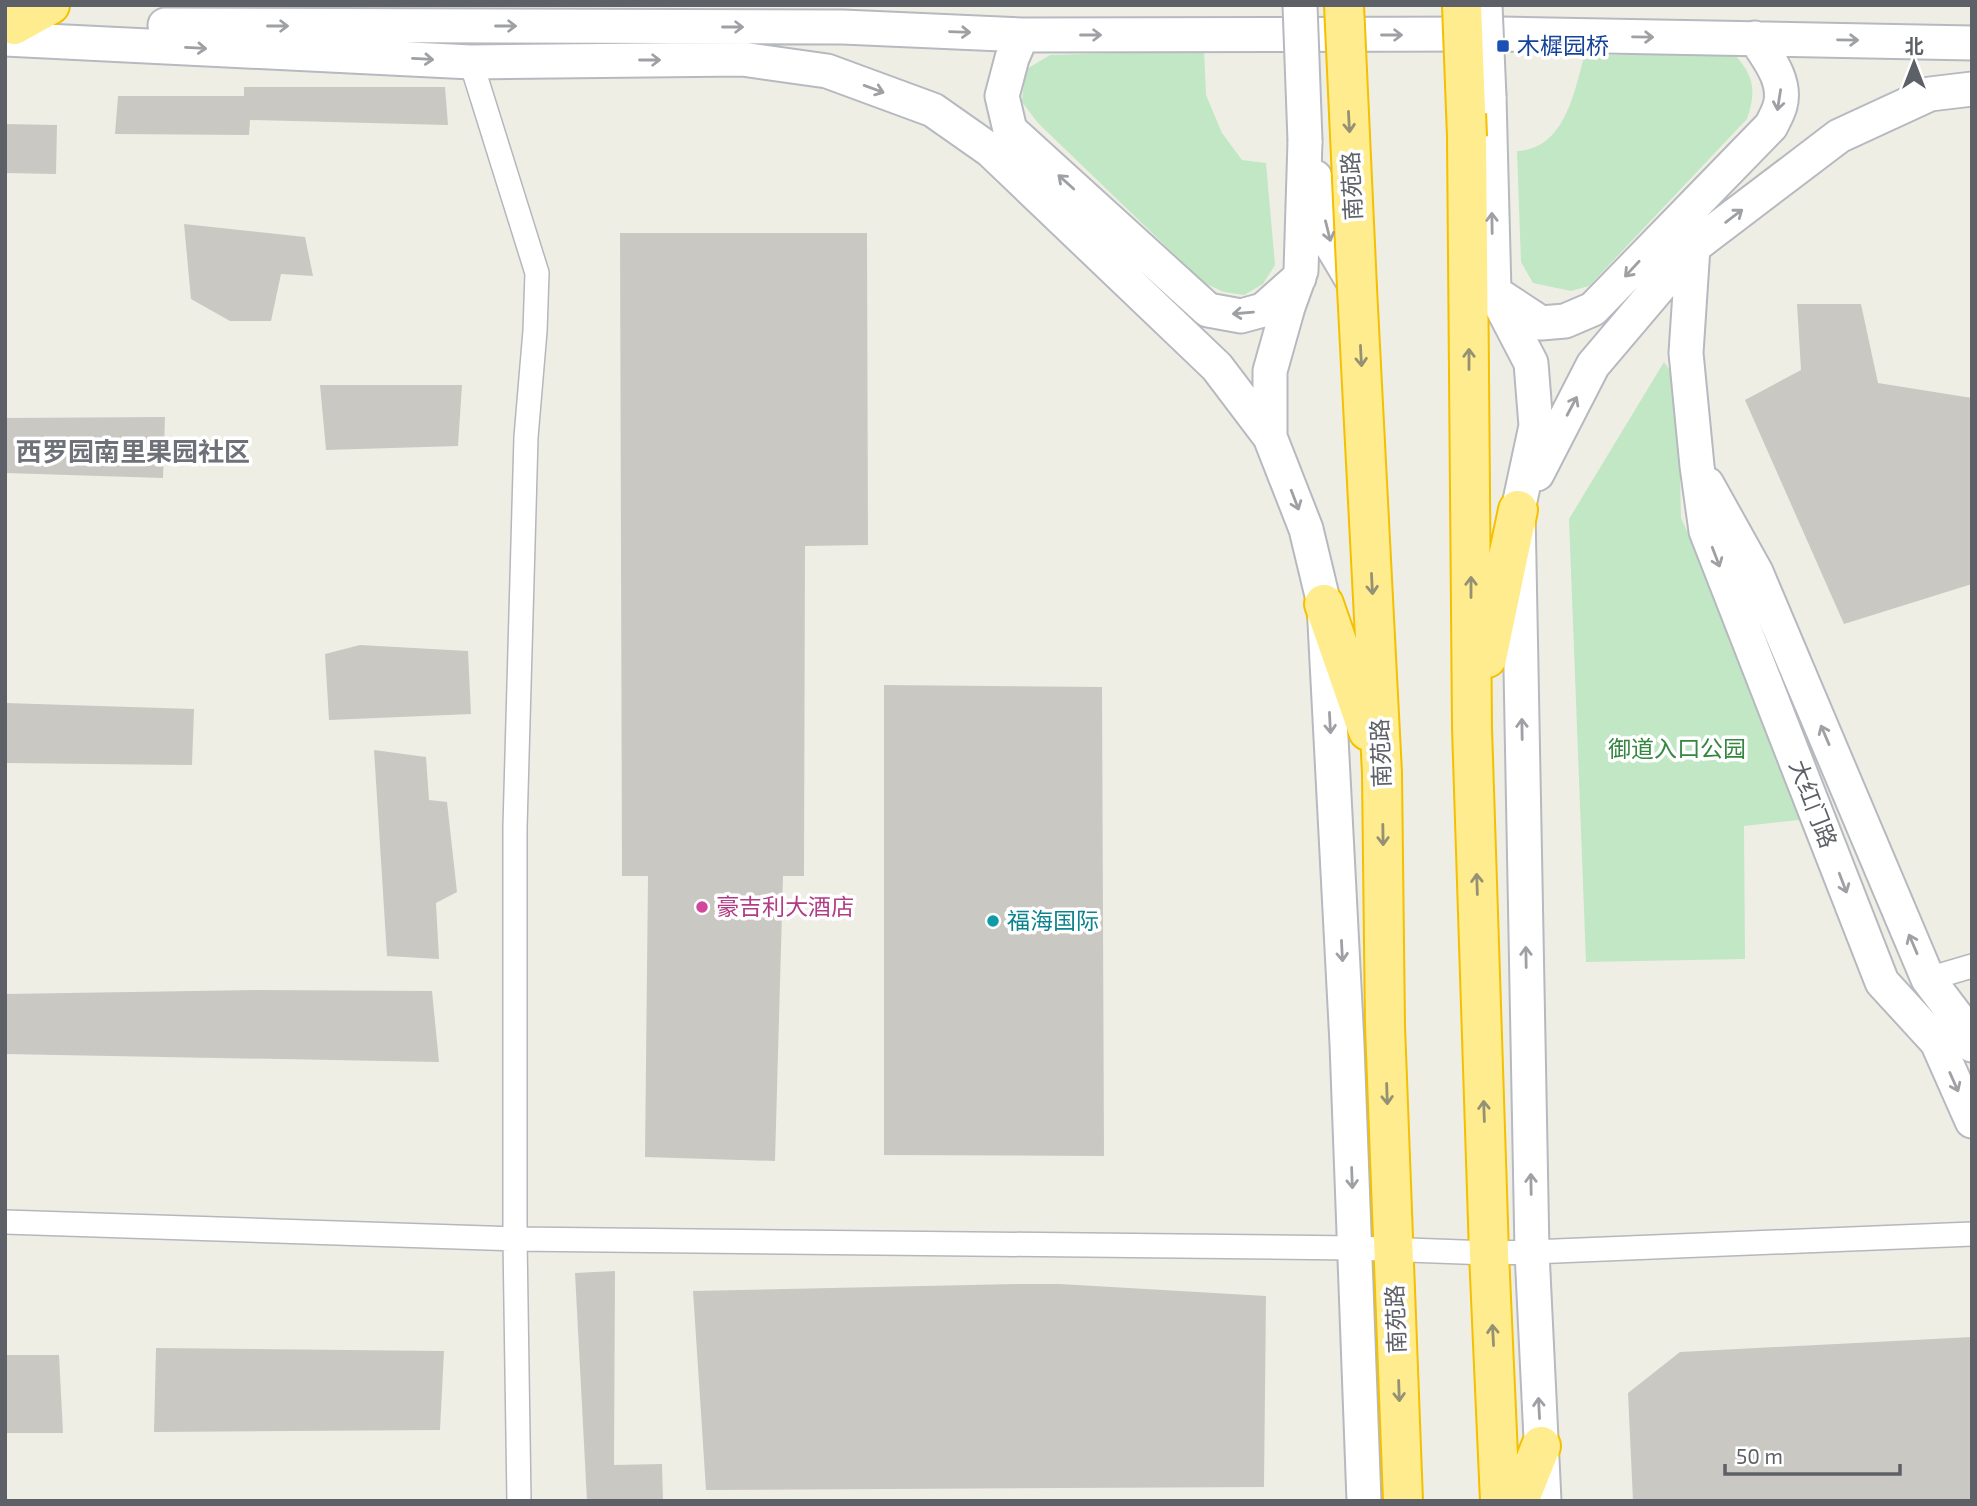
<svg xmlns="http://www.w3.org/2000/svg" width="1977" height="1506" viewBox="0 0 1977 1506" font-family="'Exo 2','Noto Sans SC',sans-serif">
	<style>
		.green { fill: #c1e7c5 }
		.building { fill: #cac8c2 }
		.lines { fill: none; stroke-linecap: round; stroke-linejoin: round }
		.street-casing { stroke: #b5b7bc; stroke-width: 26 }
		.secondary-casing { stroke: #b6b9bf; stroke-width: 37 }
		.highway-casing { stroke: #f4c000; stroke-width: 42 }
		.street { stroke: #fff; stroke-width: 23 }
		.secondary { stroke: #fff; stroke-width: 33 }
		.highway { stroke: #feec8e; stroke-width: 38 }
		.secondary-bridge-casing { stroke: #b6b9bf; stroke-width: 37; stroke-linecap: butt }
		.highway-bridge-casing { stroke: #f4c000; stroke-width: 42; stroke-linecap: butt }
		.secondary-bridge { stroke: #fff; stroke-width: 33 }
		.highway-bridge { stroke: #feec8e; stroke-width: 38 }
		.oneway { stroke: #9ea0a3 }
		.oneway2 { stroke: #959174 }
		.transit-dot { fill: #1a4fb4; stroke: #fff; stroke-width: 2.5 }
		.hotel-dot { fill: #d1479c; stroke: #fff; stroke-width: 2.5 }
		.culture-dot { fill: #0f9aa8; stroke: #fff; stroke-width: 2.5 }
		.labels { text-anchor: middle; stroke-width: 7; stroke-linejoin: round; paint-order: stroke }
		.transit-label { font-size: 23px; fill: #164399; stroke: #fff; text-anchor: start }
		.street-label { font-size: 23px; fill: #5d6066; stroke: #fff }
		.park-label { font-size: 23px; fill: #348640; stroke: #fff }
		.hotel-label { font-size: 23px; fill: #b23c85; stroke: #fff; text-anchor: start }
		.culture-label { font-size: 23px; fill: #0d838f; stroke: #fff; text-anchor: start }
		.quarter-label { font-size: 26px; font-weight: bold; fill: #6e7278; stroke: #fff }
	</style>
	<rect width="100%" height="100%" fill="#efeee5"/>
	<path class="green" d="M1204,50l2,45 16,38 20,27 24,3 9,102 -12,19 -19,11 -20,-3 -20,-9 -166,-160 -16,-21 3,-32 25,-15z
		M1581,55h154c20,22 21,37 12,64l-158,167 -18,5 -38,-8 -12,-21 -4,-111c46,-2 56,-54 66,-90z
		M1664,362l14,20 3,136 136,300 -73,8 1,133 -159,3 -17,-443z"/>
	<path class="building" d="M244,87h201l3,38 -198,-5 -1,15 -134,-1 3,-38h126z
		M5,124l52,1 -1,49 -51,-1z
		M184,224l121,13 8,39 -32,-2 -10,47h-41l-39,-22z
		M620,233h247l1,312 -63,1 -1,330h-21l-8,285 -130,-4 3,-281h-26z
		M1797,304h64l17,79 94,15v186l-128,40 -99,-224 56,-30z
		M320,385h142l-4,61 -132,4z
		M165,417l-2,61 -158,-5v-55z
		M360,645l108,6 3,63 -142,6 -4,-66z
		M884,685l218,2 2,469 -220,-1z
		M5,703l189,6 -2,56 -187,-2z
		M374,750l52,7 3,43 18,2 10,90 -21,11 3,56 -52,-3z
		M258,990l174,1 7,71 -434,-8v-60z
		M615,1271l-1,194 48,-1 1,37h-76l-12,-228z
		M1016,1284h44l206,12 -2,191 -558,3 -13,-199z
		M1972,1337v164h-339l-5,-108 52,-41z
		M156,1348l288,3 -4,79 -286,2z
		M5,1355h54l4,78h-58z"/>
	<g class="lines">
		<g class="street-casing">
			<path id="street" d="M471,62l66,211 -2,58 -9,106 -11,390v412l4,262
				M1928,979l44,-13
				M5,1222l510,17 840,9 134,5 43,-1 440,-18"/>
		</g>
		<g class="secondary-casing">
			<path id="secondary" d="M165,25l678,2 179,8 480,-1 470,9
				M1022,35l-10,23 -10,38 8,34 198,180 33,6 22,-6 36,-32
				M5,39l466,23 271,-3 85,12 106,39 57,40 227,217 53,70 36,92 18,75 23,440 17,457
				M1489,97l5,195 37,71 5,63 -18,84 14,742 12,249
				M1315,177l17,69 25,42
				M1693,247l-7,106 11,113 9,65 176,451 55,60 35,79
				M1497,294l44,29 24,-2 28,-12 178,-183c3,-6 7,-13 9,-20 7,-25 -12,-48 -25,-68
				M1270,437v-66l18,-64 13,-36 4,-130
				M1537,474l56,-109 100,-118 146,-111 91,-42 42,-5
				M1707,484l49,88 172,407 35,46 9,20"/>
		</g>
		<g class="highway-casing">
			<path id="highway" d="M14,25l36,-20
				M1467,137l5,591 17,525 11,248
				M1357,288l25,485 3,253 18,475
				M1324,604l44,127
				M1487,658l31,-148
				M1519,1501l22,-55"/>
		</g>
		<use href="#street" class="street"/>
		<use href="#secondary" class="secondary"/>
		<use href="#highway" class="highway"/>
		<g class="secondary-bridge-casing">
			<path id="secondary-bridge" d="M1300,5l5,136
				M1485,5l4,92"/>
		</g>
		<g class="highway-bridge-casing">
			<path id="highway-bridge" d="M1344,5l13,283
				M1462,5l5,132"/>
		</g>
		<use href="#secondary-bridge" class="secondary-bridge"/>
		<use href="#highway-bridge" class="highway-bridge"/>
	</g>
	<defs><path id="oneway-shaft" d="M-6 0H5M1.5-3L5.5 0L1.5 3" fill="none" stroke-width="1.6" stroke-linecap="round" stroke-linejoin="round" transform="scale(1.75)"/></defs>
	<g class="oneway">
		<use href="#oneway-shaft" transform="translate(278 26)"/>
		<use href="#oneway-shaft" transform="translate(506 26)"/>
		<use href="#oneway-shaft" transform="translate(733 27)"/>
		<use href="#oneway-shaft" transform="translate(960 32) rotate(2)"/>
		<use href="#oneway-shaft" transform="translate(1091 35)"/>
		<use href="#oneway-shaft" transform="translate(1392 35)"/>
		<use href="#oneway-shaft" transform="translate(1643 37) rotate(1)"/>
		<use href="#oneway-shaft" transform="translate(1848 40) rotate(1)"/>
		<use href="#oneway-shaft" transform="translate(196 48) rotate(3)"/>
		<use href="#oneway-shaft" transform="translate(423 59) rotate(3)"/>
		<use href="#oneway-shaft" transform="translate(650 60)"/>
		<use href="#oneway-shaft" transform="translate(874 89) rotate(20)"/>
		<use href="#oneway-shaft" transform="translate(1779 100) rotate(99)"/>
		<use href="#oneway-shaft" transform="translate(1066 182) rotate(-138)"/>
		<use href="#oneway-shaft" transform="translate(1734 216) rotate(-37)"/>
		<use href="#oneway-shaft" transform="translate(1492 223) rotate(-91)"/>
		<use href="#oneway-shaft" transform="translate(1328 231) rotate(76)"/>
		<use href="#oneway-shaft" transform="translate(1632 269) rotate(133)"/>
		<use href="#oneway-shaft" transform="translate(1243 313) rotate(175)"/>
		<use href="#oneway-shaft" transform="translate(1572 406) rotate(-62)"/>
		<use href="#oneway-shaft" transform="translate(1295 500) rotate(69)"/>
		<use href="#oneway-shaft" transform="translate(1716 557) rotate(69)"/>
		<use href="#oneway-shaft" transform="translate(1330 723) rotate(87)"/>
		<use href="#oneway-shaft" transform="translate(1522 729) rotate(-91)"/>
		<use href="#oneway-shaft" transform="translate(1825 735) rotate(-113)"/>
		<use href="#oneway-shaft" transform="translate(1843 883) rotate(69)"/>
		<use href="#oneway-shaft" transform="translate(1913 944) rotate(-113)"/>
		<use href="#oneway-shaft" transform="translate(1342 951) rotate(87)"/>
		<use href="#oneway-shaft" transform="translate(1526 957) rotate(-91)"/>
		<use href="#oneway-shaft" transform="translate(1954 1082) rotate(66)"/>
		<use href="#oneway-shaft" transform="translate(1352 1178) rotate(88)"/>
		<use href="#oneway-shaft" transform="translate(1531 1184) rotate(-91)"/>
		<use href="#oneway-shaft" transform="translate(1539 1408) rotate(-93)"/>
	</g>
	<g class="oneway2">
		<use href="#oneway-shaft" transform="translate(1349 122) rotate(87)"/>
		<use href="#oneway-shaft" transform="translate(1361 356) rotate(87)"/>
		<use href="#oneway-shaft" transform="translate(1469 359) rotate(-90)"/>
		<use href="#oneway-shaft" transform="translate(1372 584) rotate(87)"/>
		<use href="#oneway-shaft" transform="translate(1471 587) rotate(-90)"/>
		<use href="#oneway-shaft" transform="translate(1383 835) rotate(89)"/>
		<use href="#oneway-shaft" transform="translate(1477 884) rotate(-92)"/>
		<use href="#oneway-shaft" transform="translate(1387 1094) rotate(88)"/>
		<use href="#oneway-shaft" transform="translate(1484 1111) rotate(-92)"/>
		<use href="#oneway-shaft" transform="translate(1493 1335) rotate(-93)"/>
		<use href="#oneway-shaft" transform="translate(1399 1391) rotate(88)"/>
	</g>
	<rect class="transit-dot" x="1496" y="39" width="14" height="14" rx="3.5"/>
	<circle class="hotel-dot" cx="702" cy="907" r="7"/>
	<circle class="culture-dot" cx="993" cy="921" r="7"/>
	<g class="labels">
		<g class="transit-label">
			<text x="1517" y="54">木樨园桥</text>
		</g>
		<g class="street-label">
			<text transform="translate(1352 186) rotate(-93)" y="8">南苑路</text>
			<text transform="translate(1381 753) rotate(-92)" y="8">南苑路</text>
			<text transform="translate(1813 804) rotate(69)" y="8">大红门路</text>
			<text transform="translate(1396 1319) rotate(-92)" y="8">南苑路</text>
		</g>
		<g class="park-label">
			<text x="1677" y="757">御道入口公园</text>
		</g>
		<g class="hotel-label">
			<text x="716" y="915">豪吉利大酒店</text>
		</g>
		<g class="culture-label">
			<text x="1007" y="929">福海国际</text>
		</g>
		<g class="quarter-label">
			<text x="133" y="461">西罗园南里果园社区</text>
		</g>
	</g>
	<rect width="1977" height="1506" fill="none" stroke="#5d6066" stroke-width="14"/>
	<g transform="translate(1914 63)" stroke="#ffffff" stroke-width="5" paint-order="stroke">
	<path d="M0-5L12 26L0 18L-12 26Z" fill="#5d6066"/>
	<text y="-10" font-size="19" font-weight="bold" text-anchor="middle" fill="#5d6066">北</text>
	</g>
	<path d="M1725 1464v10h175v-10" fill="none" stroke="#5d6066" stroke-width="3.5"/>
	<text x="1736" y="1464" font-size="21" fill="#5d6066" stroke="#ffffff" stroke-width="5" paint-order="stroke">50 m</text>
</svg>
